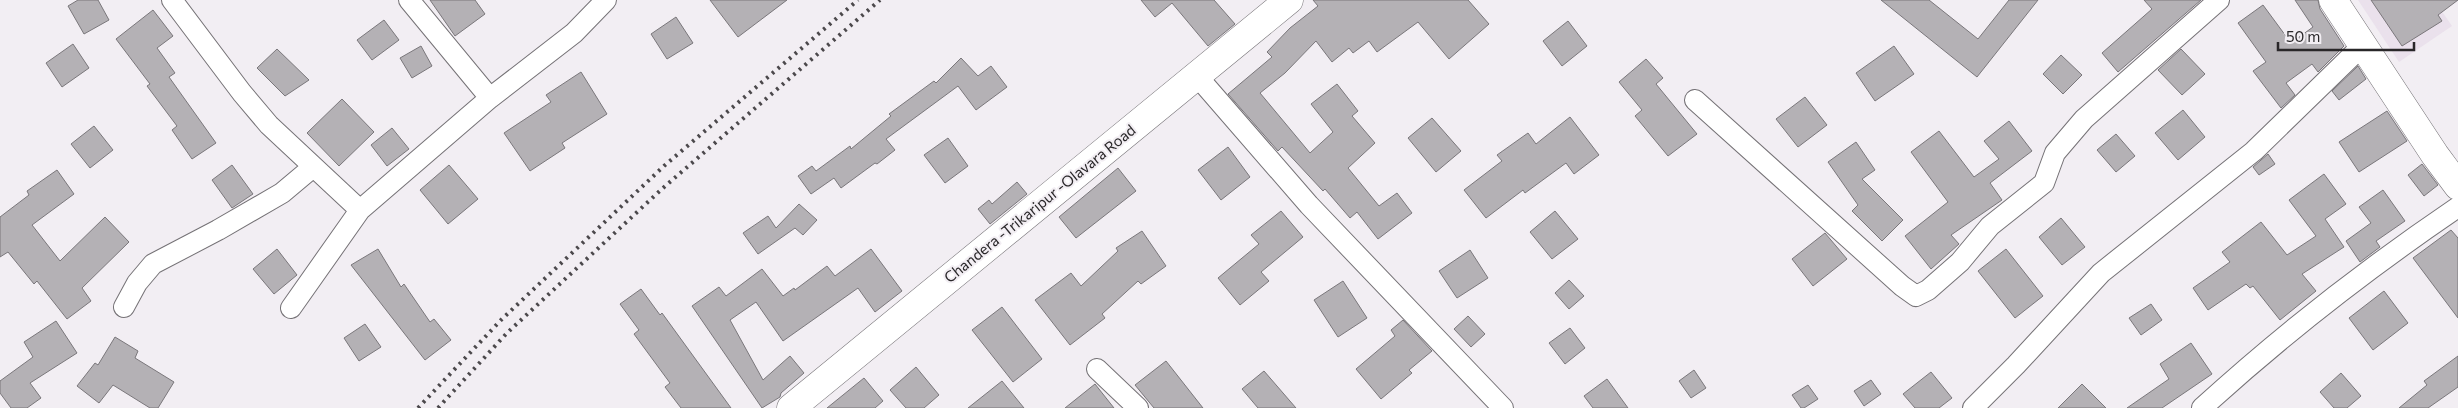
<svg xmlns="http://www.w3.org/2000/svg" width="2458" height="408" viewBox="0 0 2458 408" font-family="Commissioner,sans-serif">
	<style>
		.built { fill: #eae1ec }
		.building { fill: #b4b1b5; stroke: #7a777b }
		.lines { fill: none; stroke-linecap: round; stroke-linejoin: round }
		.minor-casing { stroke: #757276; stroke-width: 22 }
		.secondary-casing { stroke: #757276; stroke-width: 29 }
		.minor { stroke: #fff; stroke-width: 20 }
		.secondary { stroke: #fff; stroke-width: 28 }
		.rail { stroke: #4b484b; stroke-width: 4; stroke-dasharray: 2.5 5; stroke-linecap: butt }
		.labels { text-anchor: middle; stroke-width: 4; stroke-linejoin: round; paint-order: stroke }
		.street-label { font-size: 15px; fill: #292729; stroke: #f2eef3 }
	</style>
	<rect width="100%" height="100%" fill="#f2eef3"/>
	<path class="built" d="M2358,0h76l18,26 -53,36z"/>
	<path class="building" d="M78,0h20l11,20 -25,14 -16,-28z
		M430,0h45l10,14 -30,22z
		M710,0h77l-49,37z
		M1141,0h73l21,24 -27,22 -36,-43 -17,14z
		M1313,0h155l21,24 -40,35 -31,-37 -41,30 -8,-11 -16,12 -4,-5 -17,14 -16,-21 -31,32 -25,20 50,60 23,-21 -22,-28 26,-20 21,27 -6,5 23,27 -27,25 31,38 18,-13 15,20 -34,26 -21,-27 -7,6 -25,-29 -2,2 -41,-44 -4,4 -50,-57 44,-37 -5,-5 23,-24 28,-22z
		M1881,0h48l49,39 31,-39h29l-61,77z
		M2144,0h57l-83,72 -16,-19 50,-44z
		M2295,0h23l2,9 24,37 -26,26 -6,-8 -26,19 9,12 -14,13 -28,-37 13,-9 -28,-39 25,-18 28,38 22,-16z
		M2371,0h87l-20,15 4,6 -40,25z
		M153,10l20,26 -16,12 18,25 -6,4 47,66 -24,16 -20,-29 5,-4 -30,-40 3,-2 -34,-45z
		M676,17l17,26 -26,16 -16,-25z
		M384,20l15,20 -27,20 -15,-20z
		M1568,21l19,25 -25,20 -19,-25z
		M73,44l16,24 -27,19 -16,-24z
		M421,46l11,20 -20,12 -12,-20z
		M1894,46l20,28 -39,27 -19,-28z
		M277,49l32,31 -24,16 -28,-28z
		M2181,49l24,25 -23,21 -24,-25z
		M2061,55l21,20 -19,19 -20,-20z
		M961,58l17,18 13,-10 16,21 -31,23 -18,-24 -72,53 9,11 -18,14 -2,-1 -34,25 -7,-10 -23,16 -13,-18 14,-10 4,5 34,-25 1,3 40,-33 -2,-2 45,-33 2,2z
		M1646,59l17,19 -7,6 41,50 -29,22 -33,-40 7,-6 -23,-28z
		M2358,66l8,13 -27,21 -7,-9z
		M581,72l26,42 -45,29 3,5 -35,23 -26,-38 47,-31 -5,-7z
		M1805,97l22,28 -29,22 -22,-28z
		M342,99l32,33 -35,34 -32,-33z
		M2183,110l22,27 -27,23 -23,-27z
		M2387,111l20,30 -48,31 -20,-30z
		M1570,117l29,38 -25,19 -8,-11 -41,30 -2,-3 -37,28 -22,-28 38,-29 -5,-6 31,-22 8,11z
		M1432,118l29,33 -25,21 -28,-34z
		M2009,121l23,30 -42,32 12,17 -51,35 8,9 -28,25 -26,-33 43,-34 -37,-50 28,-21 35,46 25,-18 -15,-18z
		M94,126l19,24 -23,18 -19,-24z
		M392,128l17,21 -22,17 -16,-21z
		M2116,134l19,22 -19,16 -19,-22z
		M948,138l20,28 -23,17 -21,-28z
		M1856,142l19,28 -13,9 41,41 -21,21 -30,-30 6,-6 -30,-43z
		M1228,147l22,30 -29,23 -23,-30z
		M2268,154l7,10 -16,11 -6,-8z
		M2422,164l16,21 -14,11 -16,-21z
		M232,165l21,29 -21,14 -20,-28z
		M449,165l29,34 -30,25 -28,-34z
		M1118,168l18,23 -60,47 -17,-21z
		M57,170l17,24 -42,31 28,36 45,-44 24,25 -47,46 9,13 -24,18 -30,-38 -3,3 -26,-32 -8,5v-40l29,-22 -2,-4z
		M2324,174l22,30 -21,15 19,28 -42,27 14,17 -36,29 -27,-34 -3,2 -4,-4 -38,26 -15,-22 37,-26 -8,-10 39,-30 26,33 29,-19 -27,-36z
		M1017,182l10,12 -37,30 -12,-15 11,-9 3,4z
		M2383,190l22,31 -29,20 4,6 -20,15 -14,-21 25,-18 -12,-16z
		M799,204l18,16 -14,15 -8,-7 -37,26 -15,-21 25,-17 8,12z
		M1281,211l22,26 -42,35 8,9 -29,24 -22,-27 41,-34 -8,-9z
		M1555,211l23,28 -26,20 -22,-27z
		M2061,218l24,29 -23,18 -23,-28z
		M2451,230l7,8v80l-45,-60z
		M1142,231l24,35 -25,18 -3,-3 -36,33 3,4 -35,27 -35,-45 36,-27 10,13 37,-35 -2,-3z
		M1825,233l22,26 -34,27 -21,-27z
		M277,249l20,26 -23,19 -21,-25z
		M378,249l23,38 3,-3 26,38 4,-3 17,21 -26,20 -74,-95z
		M871,249l31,42 -27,21 -17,-24 -75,53 -27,-39 -26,18 33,60 27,-24 14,17 -23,20 -1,4 -18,11 -70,-102 27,-19 7,9 36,-27 21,27 11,-8 1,2 32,-24 8,10z
		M2006,249l37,47 -28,22 -37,-47z
		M1470,250l18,28 -31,20 -18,-27z
		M1569,280l15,16 -15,13 -14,-16z
		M1343,281l24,37 -29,19 -24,-37z
		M641,289l19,26 2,-2 69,95h-50l-16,-21 5,-4 -36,-49 5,-4 -19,-26z
		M2384,291l24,32 -35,27 -24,-32z
		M2151,304l11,16 -21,15 -12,-17z
		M1002,307l40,52 -29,23 -41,-52z
		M1468,316l17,18 -14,13 -17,-18z
		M1403,320l29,31 -23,19 3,3 -31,26 -25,-30 39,-33 -4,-6z
		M56,321l21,32 -47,30 11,15 -14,10h-16l-11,-15v-12l33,-24 -9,-15z
		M365,324l16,23 -22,14 -15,-23z
		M1570,328l15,20 -20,16 -16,-21z
		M115,337l23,14 -3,7 39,24 -16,26h-8l-37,-23 -14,18 -22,-17 18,-23 3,2z
		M2191,343l21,31 -50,34h-35l42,-29 -9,-15z
		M2458,356v31l-30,21h-29l28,-23 -3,-4z
		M1166,361l37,47h-49l-19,-23z
		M916,367l23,28 -15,13h-18l-16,-18z
		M1694,370l12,18 -15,10 -12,-17z
		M1264,371l32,37h-38l-16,-19z
		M1931,372l21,26 -13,10h-24l-12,-14z
		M2341,373l20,23 -14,12h-13l-14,-16z
		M864,378l19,23 -8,7h-48z
		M1607,379l21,29h-35l-9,-12z
		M1871,380l10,14 -17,12 -10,-15z
		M1002,381l22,27h-56z
		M1095,384l19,24h-49z
		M2082,384l24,24h-48z
		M1808,385l10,14 -14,9h-3l-9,-13z"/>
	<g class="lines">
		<g class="minor-casing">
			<path id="minor" d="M172,0l70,93 27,32 91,85
				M1197,76l112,129 194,203
				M490,98l84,-65 32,-33
				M1695,100l207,186 14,10 12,-6 32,-28 30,-36 54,-43 11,-30 29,-34 135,-119
				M124,307l13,-24 16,-19 65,-34 64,-37 31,-26
				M291,308l69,-98 130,-112 -81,-98
				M1097,369l41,39
				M1973,408l43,-43 85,-92 153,-122 109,-106
				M2202,408c80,-73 166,-140 256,-201"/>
		</g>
		<g class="secondary-casing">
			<path id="secondary" d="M2333,0l102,155 23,31
				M791,408l498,-408"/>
		</g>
		<use href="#minor" class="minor"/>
		<use href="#secondary" class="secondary"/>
		<path class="rail" d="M418,408l83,-88 163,-154 194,-166
			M438,408l69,-75 156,-145 217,-188"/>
	</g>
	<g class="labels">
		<g class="street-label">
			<text transform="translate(1040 204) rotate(-39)" y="5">Chandera -Trikaripur -Olavara Road</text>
		</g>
	</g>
	<path d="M2278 42v8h136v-8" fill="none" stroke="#292729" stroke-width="2.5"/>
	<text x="2286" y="42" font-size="15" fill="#292729" stroke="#f2eef3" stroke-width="4" paint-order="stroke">50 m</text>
</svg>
